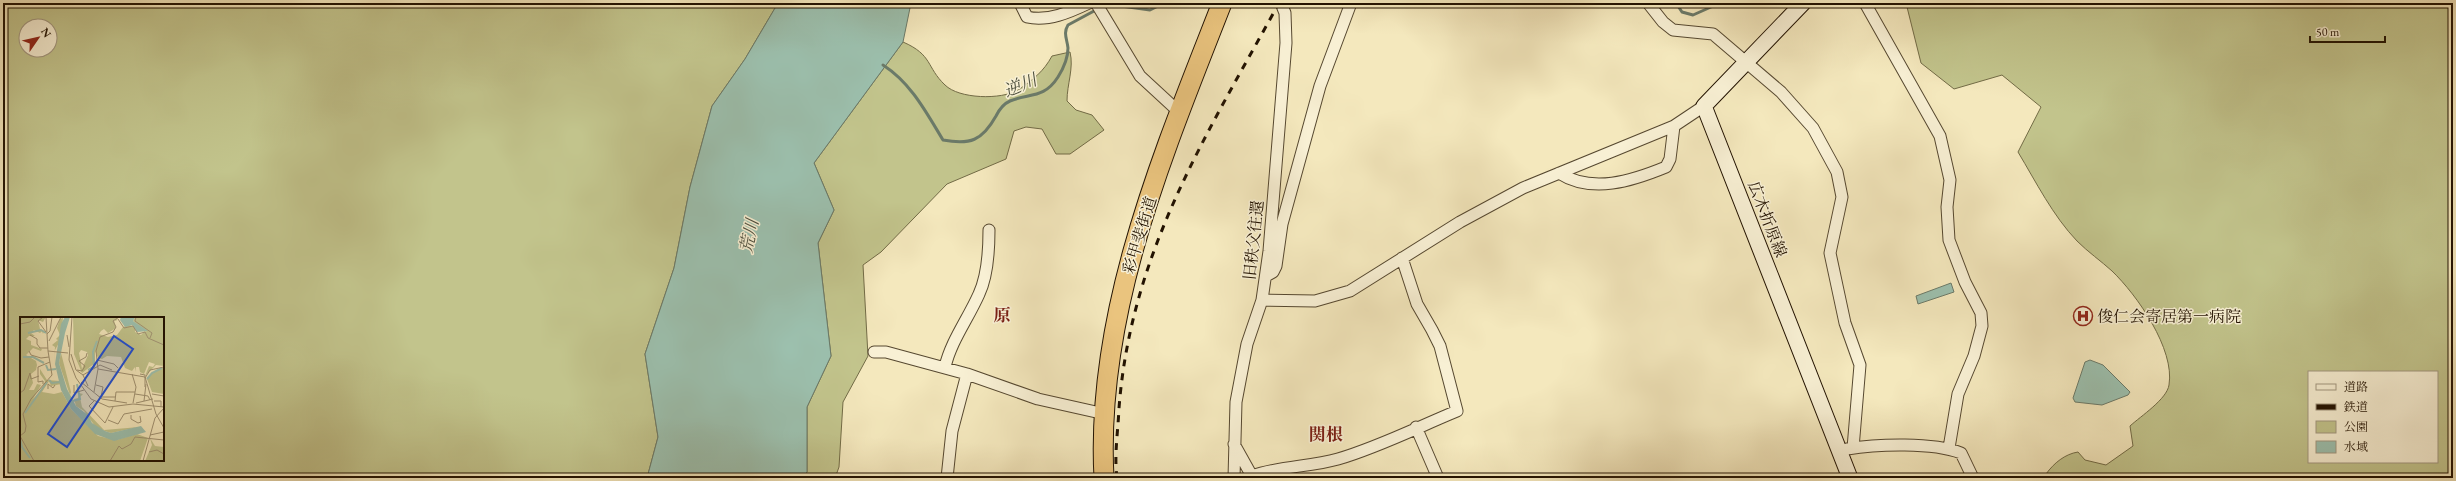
<svg xmlns="http://www.w3.org/2000/svg" width="2456" height="481" viewBox="0 0 2456 481" font-family="'EB Garamond','Noto Serif JP',serif">
	<style>
		.green { fill: #c2c48c; stroke: #726b46; fill-rule: evenodd }
		.water { fill: #9cc0ae; stroke: #6b7a69 }
		.lines { fill: none; stroke-linecap: round; stroke-linejoin: round }
		.stream { stroke: #6b7a69; stroke-width: 3 }
		.street-casing { stroke: #564830; stroke-width: 13 }
		.secondary-casing { stroke: #221201; stroke-width: 17 }
		.highway-casing { stroke: #221201; stroke-width: 21 }
		.street { stroke: #f8f0d4; stroke-width: 11 }
		.secondary { stroke: #f8f0d4; stroke-width: 15 }
		.highway { stroke: #eac47e; stroke-width: 19 }
		.rail { stroke: #221201; stroke-width: 3; stroke-dasharray: 7 7; stroke-linecap: butt }
		.labels { text-anchor: middle; stroke-width: 3; stroke-linejoin: round; paint-order: stroke }
		.street-label { font-size: 16px; fill: #221201; stroke: #f8f0d4 }
		.poi-label { font-size: 16px; fill: #221201; stroke: #f8f0d4; text-anchor: start }
		.water-label { font-size: 17px; font-style: italic; fill: #4d4f3e; stroke: #f8f0d4 }
		.neighbourhood-label { font-size: 17px; font-weight: bold; fill: #7a1f14; stroke: #f8f0d4 }
		.inset-river { fill: none; stroke: #9cc0ae; stroke-width: 2 }
		.inset-road { fill: none; stroke: #a09272; stroke-width: 1 }
		.view { fill: #1d4ed8; fill-opacity: 0.15; stroke: #1d4ed8; stroke-width: 2 }
		.inset-edge { fill: none; stroke: #221201; stroke-width: 2 }
	</style>
	<rect width="100%" height="100%" fill="#f4e8bd"/>
	<filter id="stains"><feTurbulence type="fractalNoise" baseFrequency=".005" numOctaves="4"/><feColorMatrix values="0 0 0 0 .2 0 0 0 0 .09 0 0 0 0 .02 0 0 0 .5 -.17"/></filter>
	<radialGradient id="worn" r=".72"><stop offset=".6" stop-color="#630" stop-opacity="0"/><stop offset="1" stop-color="#630" stop-opacity=".3"/></radialGradient>
	<path class="green" d="M3,3h775l-33,56 -33,47 -22,81 -16,81 -29,86 13,83 -11,41h-644zM26,26h24v24h-24zM21,318h142v142h-142z
		M1906,3h547v475h-406l-1,-4c8,-11 19,-20 32,-22l7,8 21,5 27,-19 -3,-20c11,-10 37,-27 39,-41 6,-36 -32,-90 -57,-114 -11,-10 -24,-19 -35,-30 -24,-25 -41,-59 -59,-89l23,-45 -39,-32 -48,14 -33,-26zM2309,372h128v90h-128z
		M903,42c30,13 23,25 42,43 14,14 56,15 73,5 15,-10 26,-19 34,-34l18,-4c4,16 -3,32 -3,49l9,9 16,5 12,15 -34,24h-14l-14,-25 -16,-2 -12,4 -8,28 -59,25 -66,68 -18,13 5,91 -25,46 -4,65 -4,11h-32l4,-6v-65l24,-51 -13,-113 16,-33 -20,-47z"/>
	<path class="water" d="M778,3h133l-8,39 -89,121 20,47 -16,33 13,113 -24,51v65l-4,6h-156l11,-41 -13,-83 29,-86 16,-81 22,-81 33,-47z
		M1951,283l3,9 -36,12 -2,-8z
		M2090,360l13,5 27,27 -2,3 -26,10 -27,-3 -2,-4 12,-36z"/>
	<g class="lines">
		<path class="stream" d="M1676,3l6,9 11,3 27,-12
			M883,65c28,18 43,47 60,75 27,5 39,1 53,-24 3,-6 7,-12 14,-15 19,-8 34,-2 48,-24 5,-8 10,-19 10,-29 -1,-9 -5,-15 0,-23l39,-21 43,6 14,-7"/>
		<g class="street-casing">
			<path id="street" d="M1020,3l7,14c21,5 43,-5 62,-14
				M1096,3l44,73 39,36
				M1648,3l15,19 10,8 40,4 68,58 32,36 24,44 5,25 -12,56 15,70 15,42 -7,83
				M1865,3l75,133 10,44 -3,27 2,33 16,42 16,31 1,13 -8,30 -16,38 -9,54
				M1559,173c33,21 73,8 107,-6l4,-8 4,-33
				M1266,276l7,-4 3,-6 6,-42 38,-138 31,-83
				M1262,300l53,1 35,-10 110,-69 63,-34 151,-62 30,-20
				M874,352h12l81,22
				M945,367c6,-26 23,-48 34,-73 9,-19 10,-44 10,-64
				M1416,427l22,51
				M1234,444l19,34
				M1847,449c30,-5 86,-7 114,4l12,25
				M1252,476c28,-10 58,-9 86,-17 41,-12 80,-32 119,-48l-17,-65 -8,-16 -15,-26 -15,-46
				M947,478l5,-47 15,-57 71,25 67,15
				M1234,478l2,-76 11,-58 15,-44 7,-49 17,-208 -1,-30 -4,-10"/>
		</g>
		<g class="secondary-casing">
			<path id="secondary" d="M1803,3l-99,103 146,372"/>
		</g>
		<g class="highway-casing">
			<path id="highway" d="M1104,478c-9,-165 59,-324 118,-475"/>
		</g>
		<use href="#street" class="street"/>
		<use href="#secondary" class="secondary"/>
		<use href="#highway" class="highway"/>
		<path class="rail" d="M1117,478c-3,-23 1,-46 2,-70 12,-156 87,-272 160,-405"/>
	</g>
	<defs>
		<g id="hospital-ring" transform="scale(1)"><circle r="9.5" fill="#f8f0d4" stroke="#8f2418" stroke-width="1.5"/><path d="M-5-5h3v3.5h4V-5h3V5h-3V1.5h-4V5h-3Z" fill="#8f2418"/></g>
	</defs>
	<g fill-rule="evenodd">
		<use href="#hospital-ring" x="2083" y="316"/>
	</g>
	<g class="labels">
		<g class="street-label">
			<text transform="translate(1768 219) rotate(69)" y="6">広木折原線</text>
			<text transform="translate(1139 235) rotate(-73)" y="6">彩甲斐街道</text>
			<text transform="translate(1253 240) rotate(-84)" y="6">旧秩父往還</text>
		</g>
		<g class="poi-label">
			<text x="2097" y="322">俊仁会寄居第一病院</text>
		</g>
		<g class="water-label">
			<text transform="translate(1020 85) rotate(-22)" y="6">逆川</text>
			<text transform="translate(749 236) rotate(-78)" y="6">荒川</text>
		</g>
		<g class="neighbourhood-label">
			<text x="1002" y="321">原</text>
			<text x="1326" y="440">関根</text>
		</g>
	</g>
	<g transform="translate(20 317)">
		<rect width="144" height="144" fill="#f4e8bd"/>
		<path d="M0,0h26l-3,5 -5,-2 2,9 4,2 -1,3 -1,-3 -2,2 -6,-3 -3,3 4,3h-6l-3,3 5,2v4l11,4 -1,2 -8,-3 -7,7 10,6 1,4 -1,5 -5,4 2,9 -4,7h5l3,-6 4,1 -8,14 11,-12 1,-6 -5,-7v-5l7,11 13,1 1,3 -10,2 -2,-5 -7,11 12,2 8,-2 9,17 27,27 18,4 21,-6 11,4 -8,23h-120zM53,0h46l-3,4 -2,-1 2,8 -8,5 -4,-4 -3,2 -2,3 9,3 9,-2 6,-8 6,-2 6,2v5l6,3 4,-4 2,1 -14,-11 2,-4h29v49l-8,-1 -11,11 4,-10 4,1 2,-3 -6,-2 -5,12 -4,-2 -1,-5h-3v5l-1,-5 -3,4 -7,-3 -4,-11 -14,-1 -5,3 -4,-1 -3,-7v12l-13,10 -8,-19zM61,33l6,2 1,3 -6,14 -3,-16zM43,1l-2,21 -6,11 -1,19 1,-22 -3,-2 6,-5 -2,-1 4,-4 -3,-7 3,-9zM41,36l10,39 -1,3 -11,-32zM142,51h2v26l-12,-2 -5,-13 5,-6zM59,76l4,1 -3,3 2,10 22,23 35,-3 -28,6 -6,-2 -10,-5 -11,-15 -8,-5 -2,-7 4,-1zM130,121l5,8 9,1v14h-19l7,-16z" fill="#c2c48c" fill-rule="evenodd"/>
		<path d="M45,0h5l-5,16 -6,30 8,26 9,17 12,9 4,8 13,8 6,2 30,-7 5,6 -32,9 -19,-7 -24,-25 -10,-19 -6,-26 6,-40zM101,0h14l-2,4 15,10 -11,1 -5,-7 -7,2 -5,-7z" fill="#9cc0ae"/>
		<path class="inset-river" d="M8,16l13,-3 5,3M3,40h10l11,6M26,48l2,5 8,-1M68,53l6,-3 -1,-15 4,-11M127,62l5,-6 10,-5M29,63l3,3 8,-1M53,84l7,-2 -3,-15M5,96l22,-31M0,122l2,8 8,11"/>
		<path class="inset-road" d="M16,0l6,1 -4,3 8,11M26,0l2,34 20,2M52,0l-3,43 7,18 15,21 18,8 24,-3 31,3M99,0l-6,4 3,6 -3,5 -13,5 -4,14 2,18 47,8 11,37 8,14M116,0l-1,4 17,12 -2,5M98,2l6,9 9,-2 5,8 7,-2 3,6 16,7M0,7l10,-2 5,-5M27,17l3,-3 2,-14M10,18l7,4v5l3,4h8M47,18l2,12M29,24l12,-24M9,34l2,4 10,3 8,-1M51,37l5,16 7,5 5,11M77,43l17,4 4,4M57,53l5,1 3,-5 -6,-5 7,-4 1,-4M112,57l4,13 -3,16M120,57l5,1v12M63,58l17,-10 12,5M125,61l5,-8 14,-3M61,65l21,17 25,4M23,67v-3l-5,1v-15l12,-5M54,68v8l10,-3M76,68l7,2 -2,10M28,72v-5l5,4 2,-3M74,75l4,-23M0,76l4,-3 6,-17 1,6 8,-3M115,77l13,2 2,4M132,77l12,2M79,80h16M74,84l-5,5 16,17 8,-16M95,84l1,-9h19M124,84l2,-17M134,84h7v6M116,86l17,-4M111,98v4l7,4 3,-1 -1,-6M88,103l10,4 6,-10 28,-5M130,118l14,-3M129,135l8,-2 7,4M14,144l-14,-25 5,-4 1,-6 -3,-12 8,-15 21,-24 -4,-24M90,144l9,-15 3,3 9,-5 4,-7 29,3M123,144l12,-43 9,-10"/>
		<path class="view" d="M94,19l19,13 -66,98 -19,-13z"/>
		<rect width="144" height="144" class="inset-edge"/>
	</g>
	<rect width="2456" height="481" fill="none" stroke="#f4e8bd" stroke-width="16"/>
	<rect x="4" y="4" width="2448" height="473" fill="none" stroke="#221201" stroke-width="2"/>
	<rect x="8" y="8" width="2440" height="465" fill="none" stroke="#221201"/>
	<rect x="2308" y="371" width="130" height="92" fill="#f8f0d4" stroke="#a29780"/>
	<rect x="2316" y="384" width="20" height="6" fill="#f8f0d4" stroke="#a29780"/>
	<text x="2344" y="391" font-size="12" fill="#221201">道路</text>
	<rect x="2316" y="404" width="20" height="6" fill="#221201" stroke="#a29780"/>
	<text x="2344" y="411" font-size="12" fill="#221201">鉄道</text>
	<rect x="2316" y="421" width="20" height="12" fill="#c2c48c" stroke="#a29780"/>
	<text x="2344" y="431" font-size="12" fill="#221201">公園</text>
	<rect x="2316" y="441" width="20" height="12" fill="#9cc0ae" stroke="#a29780"/>
	<text x="2344" y="451" font-size="12" fill="#221201">水域</text>
	<g transform="translate(38 38) rotate(56)"><circle r="19" fill="#f8f0d4" stroke="#a29780"/>
	<path d="M0-3L7 15L0 10L-7 15Z" fill="#8f2418"/>
	<text y="-6" font-size="11" font-weight="bold" text-anchor="middle" fill="#221201">N</text>
	</g>
	<path d="M2310 36v6h75v-6" fill="none" stroke="#221201" stroke-width="2"/>
	<text x="2316" y="36" font-size="12" fill="#221201" stroke="#f8f0d4" stroke-width="3" paint-order="stroke">50 m</text>
	<rect width="100%" height="100%" filter="url(#stains)"/>
	<rect width="100%" height="100%" fill="url(#worn)"/>
</svg>
